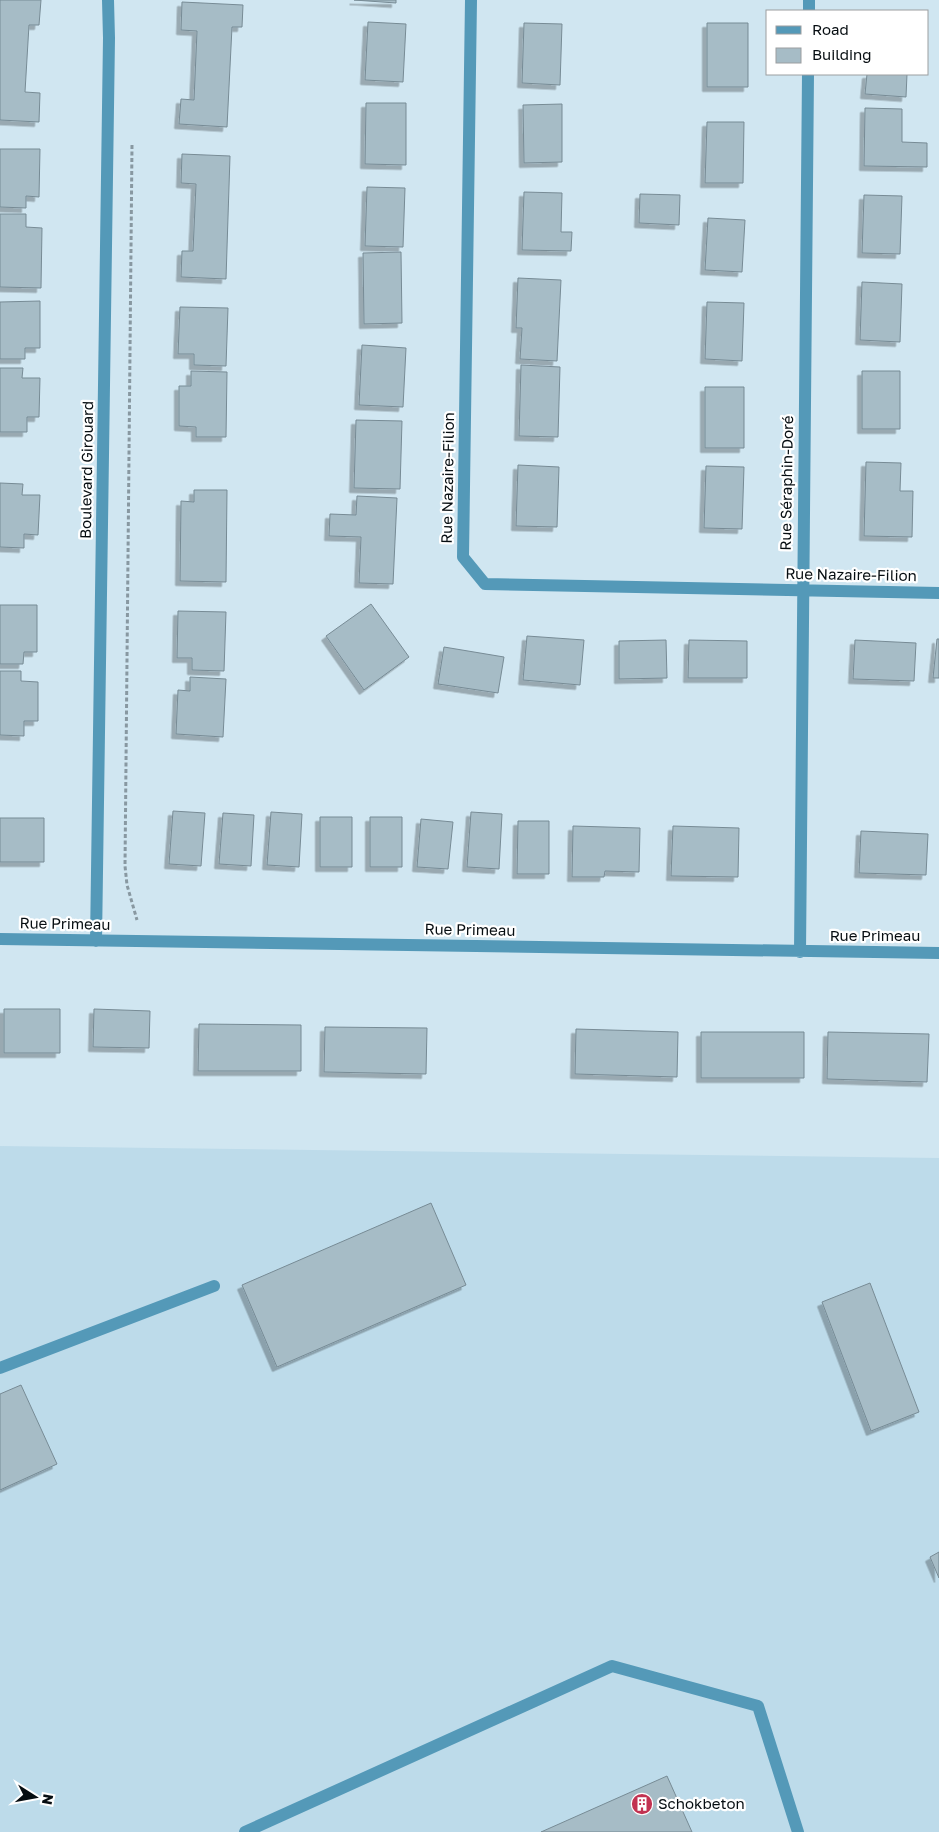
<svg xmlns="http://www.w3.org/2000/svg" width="939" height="1832" viewBox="0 0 939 1832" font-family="'Golos Text',sans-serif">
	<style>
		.built { fill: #bddbea }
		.building { fill: #a6bcc6; stroke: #778b95; filter: url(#shadow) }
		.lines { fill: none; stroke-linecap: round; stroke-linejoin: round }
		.path { stroke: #8898a1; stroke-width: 3; stroke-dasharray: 4 2.5; stroke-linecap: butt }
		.lane { stroke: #5499b8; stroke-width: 12 }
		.street { stroke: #5499b8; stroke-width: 12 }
		.labels { text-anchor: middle; stroke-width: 4.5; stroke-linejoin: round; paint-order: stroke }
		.street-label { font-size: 15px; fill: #060d11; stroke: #fff }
		.poi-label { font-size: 15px; fill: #060d11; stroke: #fff; text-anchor: start }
	</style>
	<defs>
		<filter id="shadow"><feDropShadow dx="-4.5" dy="4.5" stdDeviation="0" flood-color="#0004"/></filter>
	</defs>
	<rect width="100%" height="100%" fill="#d0e6f1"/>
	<path class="built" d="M0,1146l939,12v674h-939z"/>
	<path class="building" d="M0,0h41l-2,25h-10l-4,67 15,1 -1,29 -39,-2z
		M354,0h42v3z
		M182,2l61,3 -1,22h-10l-5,100 -48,-3 2,-25 13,1 3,-69 -16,-1z
		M368,22l38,2 -3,58 -38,-2z
		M524,23l38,1 -2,61 -38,-2z
		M707,23h41v64h-41z
		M867,74h40l-1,23 -41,-3z
		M366,103h40v62l-41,-1z
		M562,104v58l-38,1 -1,-58z
		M865,108l37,1v33l25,1v24l-63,-1z
		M707,122h37l-1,61h-38z
		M0,149h40l-1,48 -13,-1v12l-26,-1z
		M182,154l48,2 -4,123 -45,-2 1,-26h11l3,-67 -15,-1z
		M367,187l38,1 -2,59 -38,-1z
		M524,192l38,1 -1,39h11l-1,19 -49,-1z
		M640,194l40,1 -1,30 -40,-2z
		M864,195l38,1 -2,58 -38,-1z
		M0,214h26v13l16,1 -1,60 -41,-1z
		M708,218l37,2 -3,52 -37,-2z
		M401,252l1,71 -38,1 -1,-71z
		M518,278l43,2 -4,81 -37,-2 2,-31h-6z
		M862,282l40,2 -2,58 -40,-2z
		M40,301v47h-15v11h-25v-57z
		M707,302l37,1 -2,58 -37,-2z
		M180,307l48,1 -2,58 -32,-1v-11h-16z
		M362,345l44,3 -3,59 -44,-2z
		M521,365l39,2 -2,70 -39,-1z
		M0,368h23l-1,10h18l-1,39h-12v15h-27z
		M191,371l36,1 -1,65h-30v-10l-17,-1v-40h12z
		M862,371h38v58h-38z
		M705,387h39v61h-39z
		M356,420l46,1 -2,68 -46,-1z
		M866,462l35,1 -1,28h13l-1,46 -48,-1z
		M518,465l41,2 -2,60 -41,-1z
		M706,466l38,1 -2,62 -38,-1z
		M0,483l23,1 -1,11h18l-2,40 -14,-1v14l-24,-1z
		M194,490h33l-1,92 -46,-1 1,-80 13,1z
		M357,496l40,2 -4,86 -34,-1 2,-46 -32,-1 1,-22 26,1z
		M371,604l38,53 -45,33 -38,-54z
		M0,605h37v47h-13l-1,12h-23z
		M178,611l48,1 -2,59 -32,-1v-12h-15z
		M527,636l57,4 -4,45 -57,-5z
		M937,639h2v39h-6z
		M666,640l1,38 -48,1v-38z
		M689,640l58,1v37h-59z
		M855,640l61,3 -2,38 -61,-2z
		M444,647l60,10 -6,36 -60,-9z
		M0,671h21v10l17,1v39h-14v15l-24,-1z
		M190,677l36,2 -3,58 -47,-3 2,-44 12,1z
		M173,811l32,2 -4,53 -32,-2z
		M271,812l31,2 -3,53 -32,-2z
		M471,812l31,2 -3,55 -32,-2z
		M223,813l31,2 -3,51 -32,-2z
		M320,817h32v50h-32z
		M370,817h32v50h-32z
		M0,818h44v44h-44z
		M421,819l32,3 -5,47 -31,-2z
		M518,821h31v53h-32z
		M573,826l67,2 -1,44 -34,-1 -1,6h-32z
		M673,826l66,2 -1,49 -67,-1z
		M861,831l67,3 -2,41 -67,-2z
		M4,1009h56v44h-56z
		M94,1009l56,2 -1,37 -56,-1z
		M199,1024l102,1v46h-103z
		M325,1027l102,1 -1,46 -102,-2z
		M576,1029l102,3 -1,45 -102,-3z
		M701,1032h103v46h-103z
		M828,1032l101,2 -2,48 -100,-3z
		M431,1203l35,82 -189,82 -35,-82z
		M870,1283l49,129 -48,19 -49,-129z
		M21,1385l36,79 -57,26v-96z
		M939,1552v26l-9,-21z
		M667,1776l25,56h-151z"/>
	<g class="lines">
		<path class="path" d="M132,145l-7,721 2,19 10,35"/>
		<path class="lane" d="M0,1368l214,-82
			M245,1832l367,-166 146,40 40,126"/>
		<path class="street" d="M471,0l-8,557 22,27 454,9
			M809,11v-11
			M0,939l939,14
			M96,941l13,-903 -1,-38
			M800,952l8,-878"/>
	</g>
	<defs>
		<g id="building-disc" transform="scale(1.125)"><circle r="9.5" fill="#c23251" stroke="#fff"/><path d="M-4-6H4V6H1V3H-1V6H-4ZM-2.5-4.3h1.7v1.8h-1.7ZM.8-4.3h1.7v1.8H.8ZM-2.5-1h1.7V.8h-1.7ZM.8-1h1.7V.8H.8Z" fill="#fff"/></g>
	</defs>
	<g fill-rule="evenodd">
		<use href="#building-disc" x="642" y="1804"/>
	</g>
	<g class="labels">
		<g class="street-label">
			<text transform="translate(87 470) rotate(-89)" y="5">Boulevard Girouard</text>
			<text transform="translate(448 478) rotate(-89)" y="5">Rue Nazaire-Filion</text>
			<text transform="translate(787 483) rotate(-89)" y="5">Rue Séraphin-Doré</text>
			<text transform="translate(851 575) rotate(1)" y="5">Rue Nazaire-Filion</text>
			<text transform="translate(65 924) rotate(1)" y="5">Rue Primeau</text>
			<text transform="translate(470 930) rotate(1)" y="5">Rue Primeau</text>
			<text x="875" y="941">Rue Primeau</text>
		</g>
		<g class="poi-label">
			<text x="658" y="1809">Schokbeton</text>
		</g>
	</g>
	<rect x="766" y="10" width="162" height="65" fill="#ffffff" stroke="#9b9ea0"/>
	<rect x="776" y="26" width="25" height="8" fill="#5499b8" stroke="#9b9ea0"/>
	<text x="812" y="35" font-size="15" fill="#060d11">Road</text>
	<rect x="776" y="48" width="25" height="15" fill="#a6bcc6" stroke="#9b9ea0"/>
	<text x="812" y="60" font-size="15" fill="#060d11">Building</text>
	<g transform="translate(35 1797) rotate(101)" stroke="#ffffff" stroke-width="4" paint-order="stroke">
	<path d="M0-4L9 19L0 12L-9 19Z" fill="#060d11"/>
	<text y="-8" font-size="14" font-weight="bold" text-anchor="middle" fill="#060d11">N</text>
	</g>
</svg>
